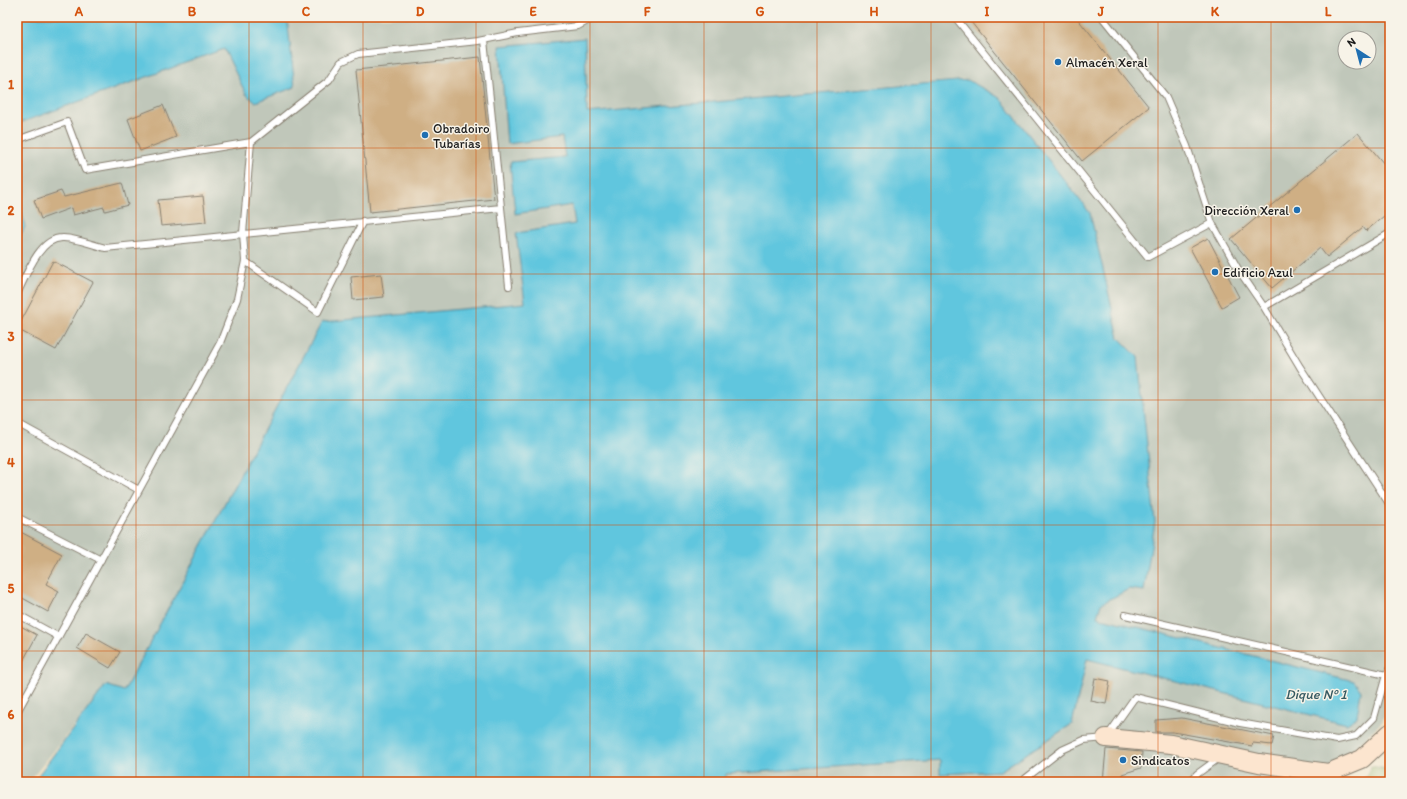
<svg xmlns="http://www.w3.org/2000/svg" width="1407" height="799" viewBox="0 0 1407 799" font-family="Itim,sans-serif">
	<style>
		.industrial { fill: #c0c7ba; fill-rule: evenodd }
		.forest { fill: #94b266; stroke: #586741 }
		.water { fill: #60c6de; stroke: #3e717d }
		.building { fill: #cfaf84 }
		.lines { fill: none; stroke-linecap: round; stroke-linejoin: round }
		.lane-casing { stroke: #867e6f; stroke-width: 8 }
		.secondary-casing { stroke: #867e6f; stroke-width: 20 }
		.lane { stroke: #fff; stroke-width: 6 }
		.secondary { stroke: #fce5cf; stroke-width: 18 }
		.grid { fill: none; stroke: #d4530e; stroke-width: 1; stroke-opacity: 0.55 }
		.poi-dot { fill: #1f6fb2; stroke: #f7f3e8; stroke-width: 1.5 }
		.labels { text-anchor: middle; stroke-width: 3; stroke-linejoin: round; paint-order: stroke }
		.poi-label { font-size: 13px; fill: #1c1c1c; stroke: #f7f3e8; text-anchor: start }
		.water-label { font-size: 14px; font-style: italic; fill: #345860; stroke: #f7f3e8 }
		.neatline { fill: none; stroke: #d4530e; stroke-width: 1.5 }
		.grid-label { font-size: 13px; text-anchor: middle; font-weight: bold; fill: #d4530e }
	</style>
	<rect width="100%" height="100%" fill="#f7f3e8"/>
	<filter id="ink" filterUnits="userSpaceOnUse"><feTurbulence type="fractalNoise" baseFrequency=".025" numOctaves="2"/><feDisplacementMap in="SourceGraphic" scale="8" xChannelSelector="R" yChannelSelector="G"/><feConvolveMatrix kernelMatrix="1 2 1 2 8 2 1 2 1" color-interpolation-filters="sRGB"/></filter>
	<filter id="wash" filterUnits="userSpaceOnUse"><feTurbulence type="fractalNoise" baseFrequency=".012" numOctaves="4" result="noise"/><feDisplacementMap in="SourceGraphic" scale="16" xChannelSelector="R" yChannelSelector="G"/><feGaussianBlur stdDeviation="0.9" result="paint"/><feColorMatrix in="noise" values="0 0 0 0 0 0 0 0 0 0 0 0 0 0 0 0 0 1.4 0 .05"/><feComposite in="paint" operator="in"/></filter>
	<g filter="url(#wash)">
		<rect width="100%" height="100%" fill="#f0e0c2"/>
		<path class="industrial" d="M287,17h1103v684l-8,21 -36,34 -22,26h-598l-1,-8 215,-14v14l179,-436 -119,-240 -32,-19 -381,34 -3,-75 -84,8 7,98 55,-7 3,20 -55,5 4,52 58,-9 3,20 -59,8 9,70 -203,19 -199,372 -17,-8 -77,96h-12v-658l208,-75 21,45 9,8zM1345,38h24v24h-24z"/>
		<path class="forest" d="M1371,766l19,4v5l-4,7h-23z"/>
		<path class="water" d="M17,17h270l8,70 -40,15 -9,-8 -22,-45 -207,75z
			M585,38l2,75 381,-33 32,18 90,115 29,125 19,19 17,165 -11,69 -15,-2 -28,15 -4,13 257,64 7,10 -4,26 -10,7 -260,-65 -15,65 -72,47 -60,3v-14l-214,14v8h-693l73,-97 18,6 198,-369 203,-19 -9,-70 59,-9 -3,-19 -57,9 -5,-52 55,-5 -3,-20 -55,7 -7,-98z
			M17,205l5,8 3,14 -8,14z"/>
		<g id="blocks">
			<path class="building" d="M967,17h109l73,90 -67,54z
				M480,57l14,142 -124,13 -14,-142z
				M163,105l13,32 -36,14 -12,-32z
				M1358,133l32,38v40l-24,20 -3,-4 -36,30 -7,-9 -48,40 -41,-49z
				M122,183l6,22 -23,6 -1,-4 -31,8 -2,-7 -30,11 -7,-19 27,-9 3,6z
				M203,196l3,26 -45,4 -3,-26z
				M1208,238l31,59 -17,10 -32,-59z
				M53,261l40,21 -37,68 -39,-21z
				M381,274l3,23 -31,3 -2,-23z
				M17,530l45,24 -16,30 13,7 -11,21 -31,-17z
				M17,624l20,11 -20,37z
				M86,633l34,19 -10,16 -33,-20z
				M1095,678l15,3 -4,23 -15,-3z
				M1182,718l92,18 -2,9 -19,-2 -1,3 -79,-14h-17v-12z
				M1106,749l36,3 -1,16 -19,6 -1,8h-18z"/>
		</g>
	</g>
	<g filter="url(#ink)">
		<use href="#blocks" fill-opacity="0" stroke="#867e6f" stroke-width="1"/>
		<g class="lines">
			<g class="lane-casing">
				<path id="lane" d="M955,17l193,240 64,-34
					M1102,17l64,80 21,49 25,77 26,46 26,38
					M484,40l25,246
					M17,140l50,-18 18,48 166,-28
					M1390,233l-126,74 36,60 90,138
					M245,261l73,51 45,-91
					M17,294c9,-18 22,-56 45,-56 9,-1 33,7 43,10l396,-40
					M17,423l122,67
					M17,517l84,43
					M17,614l42,23
					M1125,615l261,60
					M17,712l203,-369 17,-44 8,-38 -2,-28 8,-91 78,-62 12,-18 17,-8 120,-13 40,-8 60,-7 17,-9
					M1021,782l41,-32 22,-10 22,-2 29,-41 105,26 97,17 19,-4 18,-18 12,-43 4,-7
					M1190,782l7,-8 22,-16"/>
			</g>
			<g class="secondary-casing">
				<path id="secondary" d="M1106,738l65,6 88,19 69,10 34,-14 28,-26"/>
			</g>
			<use href="#lane" class="lane"/>
			<use href="#secondary" class="secondary"/>
		</g>
	</g>
	<path class="grid" d="M136,17v765M249,17v765M363,17v765M476,17v765M590,17v765M704,17v765M817,17v765M931,17v765M1044,17v765M1158,17v765M1271,17v765M17,148h1373M17,274h1373M17,400h1373M17,525h1373M17,651h1373"/>
	<g class="poi-dot">
		<circle cx="1058" cy="62" r="4"/>
		<circle cx="425" cy="135" r="4"/>
		<circle cx="1297" cy="210" r="4"/>
		<circle cx="1215" cy="272" r="4"/>
		<circle cx="1123" cy="760" r="4"/>
	</g>
	<g class="labels">
		<g class="poi-label">
			<text x="1066" y="67">Almacén Xeral</text>
			<text x="433" y="133">Obradoiro<tspan x="433" dy="15">Tubarías</tspan></text>
			<text x="1289" y="215" text-anchor="end">Dirección Xeral</text>
			<text x="1223" y="277">Edificio Azul</text>
			<text x="1131" y="765">Sindicatos</text>
		</g>
		<g class="water-label">
			<text x="1316" y="699">Dique Nº 1</text>
		</g>
	</g>
	<rect width="1407" height="799" fill="none" stroke="#f7f3e8" stroke-width="44"/>
	<g transform="translate(1357 50) rotate(324)"><circle r="19" fill="#f7f3e8" stroke="#9f9d96"/>
	<path d="M0-3L7 15L0 10L-7 15Z" fill="#1f6fb2"/>
	<text y="-6" font-size="11" font-weight="bold" text-anchor="middle" fill="#1c1c1c">N</text>
	</g>
	<rect x="22" y="22" width="1363" height="755" class="neatline"/>
	<g class="grid-label">
		<text x="79" y="16">A</text>
		<text x="192" y="16">B</text>
		<text x="306" y="16">C</text>
		<text x="420" y="16">D</text>
		<text x="533" y="16">E</text>
		<text x="647" y="16">F</text>
		<text x="760" y="16">G</text>
		<text x="874" y="16">H</text>
		<text x="987" y="16">I</text>
		<text x="1101" y="16">J</text>
		<text x="1215" y="16">K</text>
		<text x="1328" y="16">L</text>
		<text x="11" y="89">1</text>
		<text x="11" y="215">2</text>
		<text x="11" y="341">3</text>
		<text x="11" y="467">4</text>
		<text x="11" y="593">5</text>
		<text x="11" y="719">6</text>
	</g>
</svg>
